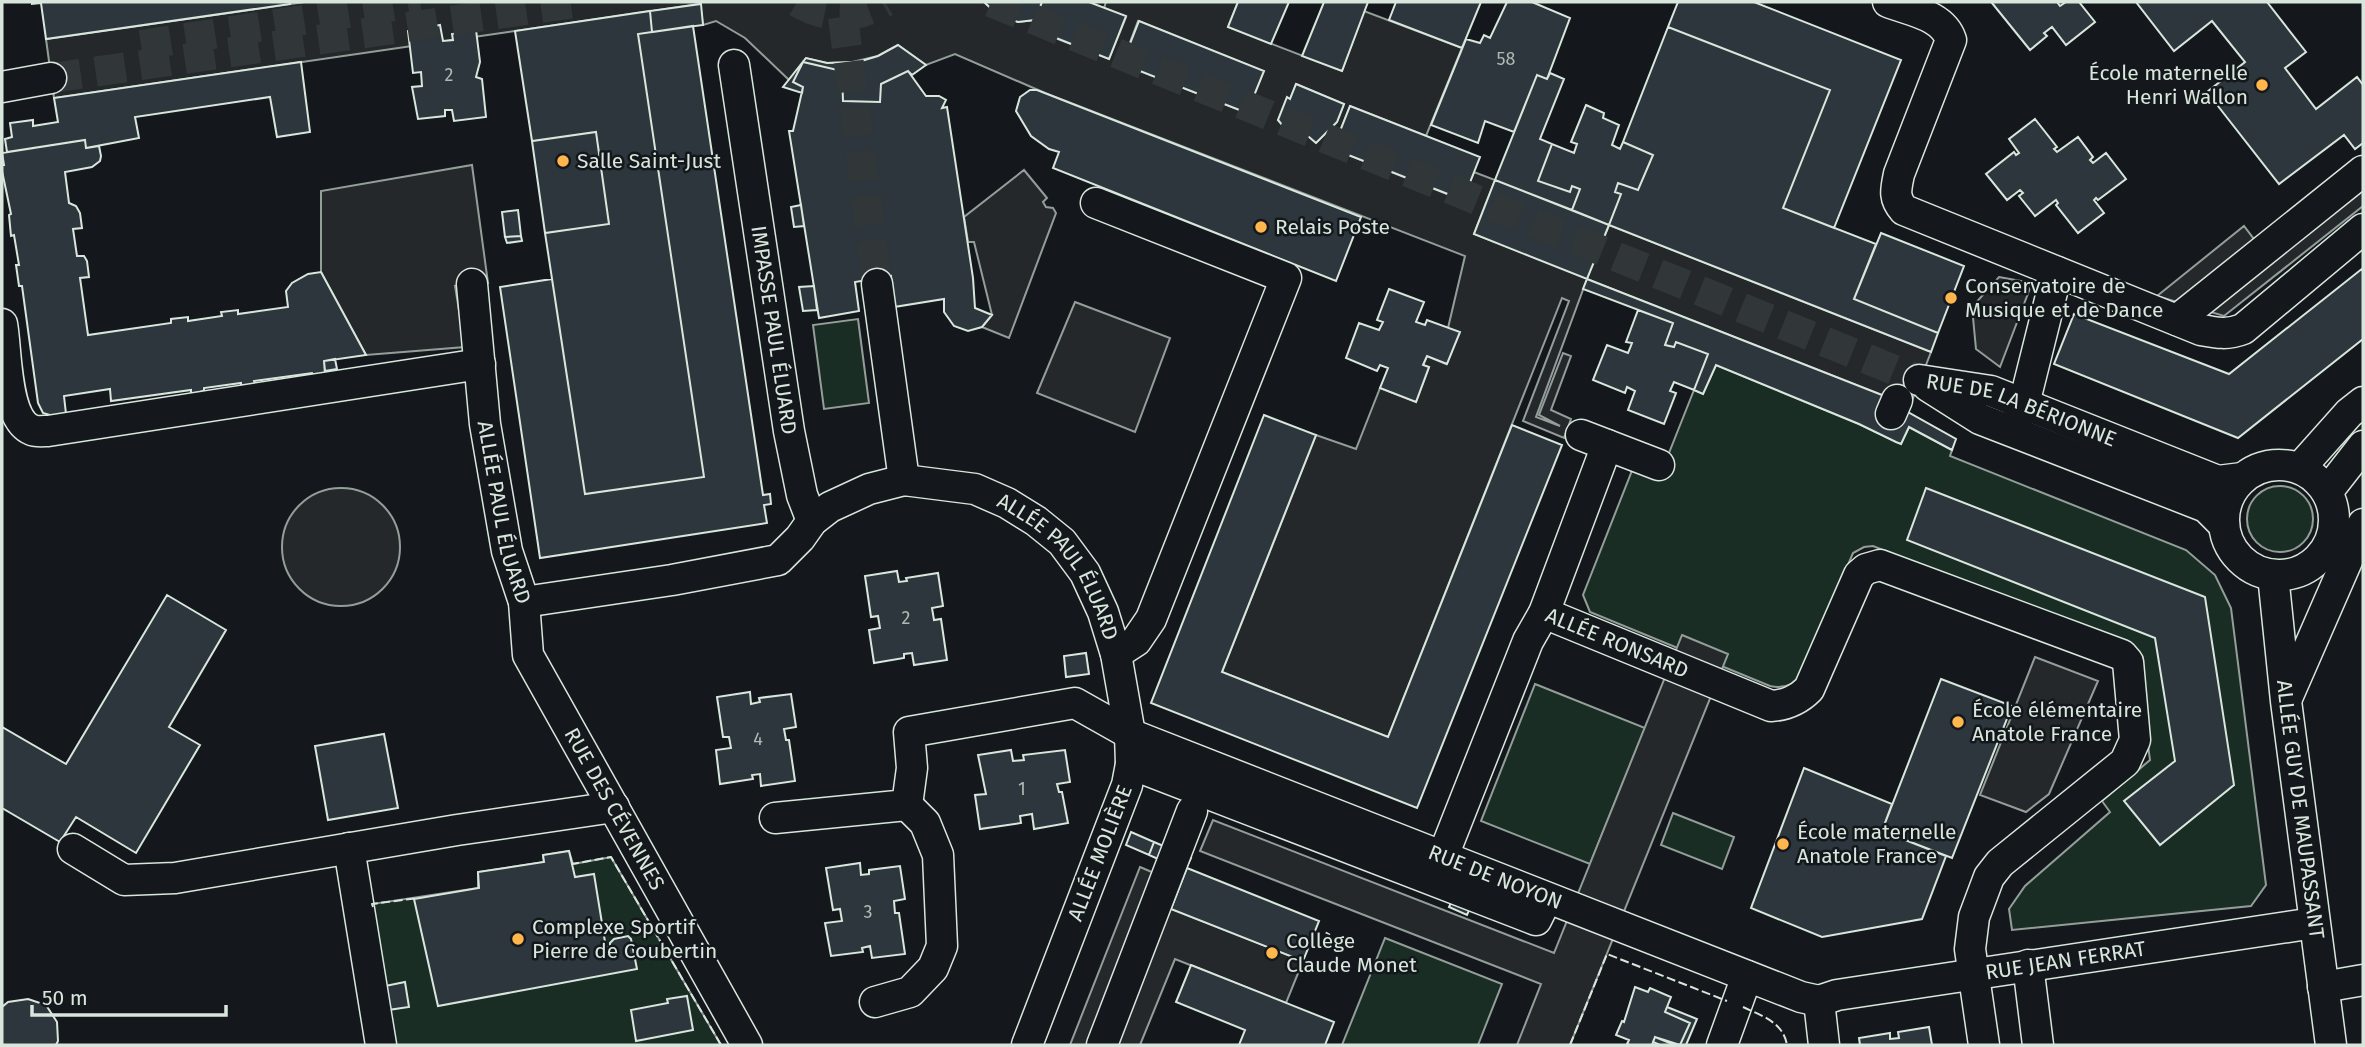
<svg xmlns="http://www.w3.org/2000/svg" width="2365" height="1047" viewBox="0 0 2365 1047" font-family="'Fira Sans',sans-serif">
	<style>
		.green { fill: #1a2d24; stroke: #939e99; stroke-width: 2 }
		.parking { fill: #24282b; stroke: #939e99; stroke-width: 2; fill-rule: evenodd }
		.building { fill: #2c363c; stroke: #d8e6dc; stroke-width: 2 }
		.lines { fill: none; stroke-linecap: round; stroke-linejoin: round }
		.minor-tunnel { stroke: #313739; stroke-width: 30; stroke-dasharray: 30 15; stroke-linecap: butt }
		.minor-casing { stroke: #d8e6dc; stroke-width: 33 }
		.minor { stroke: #14181c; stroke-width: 30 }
		.fence { stroke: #d8e6dc; stroke-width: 2; stroke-dasharray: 9 3.5; stroke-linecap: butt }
		.poi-dot { fill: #ffb74d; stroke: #14181c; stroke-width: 2.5 }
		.labels { text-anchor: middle; stroke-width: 5; stroke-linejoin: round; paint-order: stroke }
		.number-label { font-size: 18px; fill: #adbab4 }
		.poi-label { font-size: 21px; fill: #d8e6dc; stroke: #14181c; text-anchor: start }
		.street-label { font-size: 21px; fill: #d8e6dc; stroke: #14181c }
	</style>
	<rect width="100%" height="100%" fill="#14181c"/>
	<path class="green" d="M858,319l11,84 -45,6 -11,-84z
		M1716,365l143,59 42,20 8,-17 43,23 -2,6 236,94 29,25 16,33 35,277 -15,21 -239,24 -3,-21 16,-23 85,-74 -8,-11 48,-41 -15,-111 -262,-103 -9,1 -11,6 -52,122c-8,11 -18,14 -31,11l-180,-74 -7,-17 52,-132 26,10 33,-83 9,4z
		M2247 519a33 33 0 1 1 66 0a33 33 0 1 1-66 0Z
		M1535,684l110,44 -55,136 -109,-43z
		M1673,813l61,24 -12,32 -61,-24z
		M569,851l4,13 38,-7 110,188h-326l-23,-141 106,-16v-16l66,-10 -1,-7z
		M1385,938l117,46 -24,61h-136z"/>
	<path class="parking" d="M305,2h679l13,12 21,8 17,-2 -3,9 77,30 17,-42 -22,-9 2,-6h132l-10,25 114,44 22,-60 98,37 -36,88 -76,-30 -17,43 129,51 12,-28 21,8 -21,54 113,44 22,-53 322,127 -21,54 -323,-127 -51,138 24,9 -21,-11 24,-62 8,3 -20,54 20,9 -7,19 -41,-17 46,-120 -7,-3 -174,439 -166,-65 94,-237 40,14 24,-61 36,14 13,-35 -6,-2 4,-9 19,8 2,-36 17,-72 -420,-163 -90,-39 -29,11 -28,-20 -20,11 -26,6 -25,1 -21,-5 -17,22 -44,-42 -29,-17 -13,4 -3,-21 -646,94 -8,-59zM1138,21l125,50 -16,42 -125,-49zM1296,84l48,20 -7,18 -21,21 -8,-7 -25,-10 -5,-6 9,-22 3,1z
		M472,165l16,118 -33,3 10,61 -99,8 -45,-83v-81z
		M1024,170l23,28 -4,4 3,5 7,1 3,5 -47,125 -27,-11 10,-12 -18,-73h-6l-4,-25z
		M2363,171v35l-139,110 -67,-20 87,-70 19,25z
		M1999,277l33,6 -32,84 -24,-18 -4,-42z
		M1075,302l95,36 -35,94 -98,-39z
		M282 547a59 59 0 1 1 118 0a59 59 0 1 1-118 0Z
		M1682,635l46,19 -158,391h-53l24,-61 -341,-133 13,-31 341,133z
		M2035,657l63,24 -49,113 -23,18 -46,-17z
		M1140,867l40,17 -9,25 132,52 -17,42 -111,-44 -35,86h-70z"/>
	<path class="building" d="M32,2h258v2l-244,35 -5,-36 -9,1z
		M984,2h58l-7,18 -17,2 -21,-8z
		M1042,2h47l37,14 -17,43 -78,-31z
		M1238,2h51l-18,42 -43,-17z
		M1324,2h44l-26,69 -40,-15z
		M1396,2h85l-19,46 -73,-28z
		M1507,2h25l38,16 -23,61 -10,-4 -23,57 -29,-11 -7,22 -47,-18 35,-86 14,4 4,-8 6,3z
		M1678,2h76l147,58 -67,168 -51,-20 47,-118 -162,-63z
		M1993,2h64l3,4 6,-4h13l16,20 -29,23 -14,-18 -8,6 3,3 -17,14 -38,-47z
		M2136,2h131l39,50 -21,16 31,41 41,-32 6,8v58l-8,6 -11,-14 -65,49 -72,-92 38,-30 -33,-41 -38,30z
		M701,4l2,21 -51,7 -2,-21z
		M650,11l2,21 -14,2 66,443 -119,17 -40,-261 64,-9 -13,-92 -64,9 -17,-110z
		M1139,21l125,50 -17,42 -125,-49z
		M440,25l3,16 10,-1 -1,-6 24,-4 4,32 -4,15 6,2 4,38 -32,4 -2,-11h-7v6l-27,3 -6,-32 10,-1 -1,-14 -8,1 -5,-42z
		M693,26l70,469 7,-1 1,10 -7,1 3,18 -227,35 -40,-271 52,-8 33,215 119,-17 -66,-443z
		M1668,27l162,63 -47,118 93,36 -22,55 84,34 -7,19 -322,-127 12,-31 -6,-2 3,-9 20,7 15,-35 -30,-13z
		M898,45l28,20 -14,10 -4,-4 -27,13 -1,18 -37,-1 -1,-30 -39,-9 -10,20 10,5 -1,6 -19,-6 23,-29 21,5 31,-1 20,-6z
		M301,62l9,70 -33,5 -7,-40 -135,20 4,21 -53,10 -1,-8 -78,12 -2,-13 7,-2 -2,-14 23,-3v6l25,-4 -4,-24z
		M803,62l39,9 1,30 37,1 1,-18 27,-13 18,25h13l7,4 -4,8 5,-1 26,171 2,30 17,7 -10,12 -14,4 -14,-5 -10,-14v-13l-50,8 -3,-31 -36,6 4,29 -40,7 -30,-187h4l10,-44 -10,-5z
		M1550,73l14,6 -24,60 12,5 -14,37 32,11 2,-6 8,3 -8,21 -77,-30 42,-105 10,4z
		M1296,84l48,20 -7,18 -21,21 -8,-7 -25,-10 -5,-6 9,-23 3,2z
		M1030,90h7l324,127 -25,64 -283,-113 6,-16 -10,-3 -18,-13 -15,-25 4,-14z
		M1586,105l18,8 -1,5 16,7 -7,20 8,4 3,-7 30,13 -15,35 -20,-7 -3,9 6,2 -12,31 -37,-15 8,-21 -8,-3 -2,6 -32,-11 14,-37 22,9 3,-9 -6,-2z
		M1350,106l130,51 -17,43 -130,-51z
		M2035,119l22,28 -3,2 3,3 21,-15 15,20 -3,3 3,3 13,-10 20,26 -28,21 -2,-2 -2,2 10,13 -26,20 -22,-28 2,-2 -2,-3 -21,16 -16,-20 4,-3 -3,-3 -13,10 -21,-26 28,-22 2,3 3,-2 -10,-14z
		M596,132l13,92 -64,9 -13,-92z
		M85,140l1,8 13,-2 2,10 -1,5 -8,6 -27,5 4,31 7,3 4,7 2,15 -9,1 4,27h7l3,5 2,16 -9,1 8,57 83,-12v-4l17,-2v4l34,-5 -1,-4 17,-2v4l50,-7 -2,-16 6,-8 16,-9 13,-2 45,83 -42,6 1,13 -12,2 -1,-3 -58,8 1,3 -14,2v-3l-37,5v3l-13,3v-4l-80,11 -1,-12 -46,7 2,18 -13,2 -10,-3 -5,-10 -16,-117h-3l-3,-21h3l-5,-30 -3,1 -2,-21 2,-1 -9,-43v-6h2l-2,-12z
		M1495,180l114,45 -22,54 -113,-45z
		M801,205l3,21 -10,1 -3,-20z
		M518,210l3,26 -16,1 -3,-25z
		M1881,233l83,33 -26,67 -84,-34z
		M521,236l1,5 -15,2 -2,-6z
		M2363,268v71l-125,99 -184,-74 20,-50 155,60z
		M1587,279l323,127 -2,6 48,27 -4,11 -43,-23 -8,17 -5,-2 -37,-18 -143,-59 -13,29 -9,-4 14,-36 -32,-12 -2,5 -9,-2 8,-22 -90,-34z
		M814,286l3,24 -14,1 -4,-24z
		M1389,289l35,13 -8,20 9,3 2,-5 33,12 -13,32 -20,-8 -4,9 6,2 -13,35 -36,-14 8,-20 -8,-3 -3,6 -31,-13 13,-35 20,7 4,-8 -6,-2z
		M1638,310l35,13 -8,22 9,2 2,-5 32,12 -14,36 -20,-8 -4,9 6,2 -12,31 -36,-14 7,-19 -8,-4 -2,6 -32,-13 14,-35 21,8 4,-10 -6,-1z
		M335,359l2,10 -12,2 -1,-10z
		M1264,415l52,20 -94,237 166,65 124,-312 50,20 -145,363 -266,-105z
		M1926,488l279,109 29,188 -74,60 -36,-44 51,-40 -20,-123 -248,-98z
		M897,571l2,11 8,-1 -1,-3 32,-5 5,33 -11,2 2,12 7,-1 6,41 -33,5 -2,-12 -8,1v4l-30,5 -5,-33 11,-2 -2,-12 -7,1 -6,-41z
		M167,595l59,35 -57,97 31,18 -64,108 -60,-36 -16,25 -58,-34v-81l64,37z
		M1086,653l3,21 -23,3 -2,-21z
		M1941,679l71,27 -60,152 -70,-27z
		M750,692l1,12 9,-2 -1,-4 32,-4 5,33 -12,2 2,11h3l6,41 -34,5 -1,-12 -8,1 1,4 -33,5 -4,-34 15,-2 -2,-11h-6l-6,-40z
		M384,734l14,74 -70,12 -13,-74z
		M1011,750l2,11 11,-1 -1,-5 42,-5 5,32 -13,2 2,8h3l6,31 -34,6 -2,-15 -12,2 1,7 -41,6 -5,-34 11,-1 -8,-39z
		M1804,768l88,36 -10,27 64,25 -24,63 -100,18 -71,-29z
		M1131,832l23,10 -5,13 -23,-10z
		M1154,842l37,16 -6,13 -36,-16z
		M569,851l6,26 19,-3 12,74 4,-1v-4l4,-4 14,-3 3,3 6,30 -199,37 -24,-107 65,-11 -1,-16 66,-10 -1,-7z
		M860,863l1,12 8,-1v-4l31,-4 5,33 -11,2 1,12h4l6,41 -33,4 -2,-12 -8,2 1,4 -32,4 -6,-33 17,-2 -2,-12 -7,1 -7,-42z
		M1187,868l132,53 -16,40 -132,-52z
		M1455,894l18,7 -6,14 -18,-8z
		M1191,965l143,57 -9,23h-86l6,-15 -69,-28z
		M405,982l4,25 -21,3 -3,-24z
		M1635,987l13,5 2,-4 21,9 -6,15 25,11 -10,22 -25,-8 -3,8h-22l-3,-1 2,-4 -13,-5 6,-14 2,1z
		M687,996l6,34 -57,11 -5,-31 37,-7 -1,-4z
		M28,999l18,6 11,17 1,19 -2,4h-54v-38l6,-5z
		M1667,1007l30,12 -11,26h-6l10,-22 -25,-11z
		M1929,1027l3,18h-72l-1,-7 31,-5v6l9,-1 -1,-6z
		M1655,1037l20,8h-15l-7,-3z"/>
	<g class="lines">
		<path class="minor-tunnel" d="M797,2c29,17 59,18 88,0
			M991,2l928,378
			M843,17l34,267
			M141,45l279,-43
			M51,78l531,-76"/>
		<g class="minor-casing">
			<g id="minor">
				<path d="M1888,2c23,9 55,13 63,38l-52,134c-3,15 -6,24 5,36l297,120c16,3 27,5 42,-1l120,-100"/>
				<path id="s1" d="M734,65l55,366 13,64 10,26"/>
				<path d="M2,87l49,-9"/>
				<path d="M1096,203l190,75 -135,341 -15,22 -20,13"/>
				<path id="s2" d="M472,284l13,140 22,127 17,51 4,53 219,390"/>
				<path d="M877,284l27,196"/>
				<path d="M2177,320l186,-149"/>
				<path d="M2,324c5,25 2,95 30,106 4,2 12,1 16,1l432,-67"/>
				<path id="s3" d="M1919,380l72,11 227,90 24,-3"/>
				<path d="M1928,386l52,33 226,88 17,17"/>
				<path d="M1891,414l6,-14"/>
				<path d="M2017,421l7,-17 33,-132"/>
				<path d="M1581,435l78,30"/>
				<circle cx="2279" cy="520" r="55"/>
				<path d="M2300,468l49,-55 14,-11"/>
				<path d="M2327,492l36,-46"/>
				<path id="s4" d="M2273,575l13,126 45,344"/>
				<path id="s5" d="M524,602l148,-22 106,-20 22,-22 12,-17 18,-14 39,-18 35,-9 71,9 32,14 29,18 26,21 23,31 18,39 13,42 14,80 1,30 -4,21 -100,260"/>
				<path id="s6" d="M1544,613l227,93c16,-1 27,-6 38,-17l50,-114 7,-6 14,-4 242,90 6,7 7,78 -10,22 -125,101 -11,14 -15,40 -4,32 14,96"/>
				<path d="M2287,698l76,-174"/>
				<path d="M1131,764l405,156 11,-22"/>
				<path id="s7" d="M775,818l132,-13 5,-37 -3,-36 166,-29 55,31 671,263 18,4"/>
				<path d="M349,848l32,197"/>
				<path d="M73,849l51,31 51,-2 282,-48 157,-23"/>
				<path d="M1443,856l85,-215 16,-28 63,-168"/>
				<path d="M2028,965l10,80"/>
				<path d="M2323,987l40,-7"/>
				<path id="s8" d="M1819,1001l18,-6 477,-72"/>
				<path d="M1819,1001l5,44"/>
				<path d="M875,1002l35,-10 23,-24 9,-22 -4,-91 -13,-32 -18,-18"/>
				<path d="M1102,1045l90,-234"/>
				<path d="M1722,1045l25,-69"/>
			</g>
		</g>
		<use href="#minor" class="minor"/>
		<path class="fence" d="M572,862v2l39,-7 110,188
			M373,907l-1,-3 46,-6
			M1743,1007c19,9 40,15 44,38
			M1570,1045l37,-91 120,47"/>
	</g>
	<g class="poi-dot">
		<circle cx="2262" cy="85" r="7"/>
		<circle cx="563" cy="161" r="7"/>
		<circle cx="1261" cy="227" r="7"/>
		<circle cx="1951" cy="298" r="7"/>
		<circle cx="1958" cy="722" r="7"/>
		<circle cx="1783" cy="844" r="7"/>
		<circle cx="518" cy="939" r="7"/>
		<circle cx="1272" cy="953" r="7"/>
	</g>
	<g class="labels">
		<g class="number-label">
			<text x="1506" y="65">58</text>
			<text x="449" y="81">2</text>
			<text x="906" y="624">2</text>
			<text x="758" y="745">4</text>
			<text x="1022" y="795">1</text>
			<text x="868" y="918">3</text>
		</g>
		<g class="poi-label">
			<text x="2248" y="80" text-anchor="end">École maternelle<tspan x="2248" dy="24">Henri Wallon</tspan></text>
			<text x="577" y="168">Salle Saint-Just</text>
			<text x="1275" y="234">Relais Poste</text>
			<text x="1965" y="293">Conservatoire de<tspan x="1965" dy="24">Musique et de Dance</tspan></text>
			<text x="1972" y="717">École élémentaire<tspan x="1972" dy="24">Anatole France</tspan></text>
			<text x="1797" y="839">École maternelle<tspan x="1797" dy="24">Anatole France</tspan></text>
			<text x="532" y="934">Complexe Sportif<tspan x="532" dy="24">Pierre de Coubertin</tspan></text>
			<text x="1286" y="948">Collège<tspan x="1286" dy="24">Claude Monet</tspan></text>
		</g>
		<g class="street-label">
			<text dy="7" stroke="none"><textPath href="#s1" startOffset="268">IMPASSE PAUL ÉLUARD</textPath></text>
			<text dy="7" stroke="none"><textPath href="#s3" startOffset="107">RUE DE LA BÉRIONNE</textPath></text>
			<text dy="7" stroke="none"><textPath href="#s2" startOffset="231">ALLÉE PAUL ÉLUARD</textPath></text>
			<text dy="7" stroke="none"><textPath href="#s5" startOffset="602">ALLÉE PAUL ÉLUARD</textPath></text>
			<text dy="7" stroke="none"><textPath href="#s6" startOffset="79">ALLÉE RONSARD</textPath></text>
			<text dy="7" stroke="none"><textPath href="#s2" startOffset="553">RUE DES CÉVENNES</textPath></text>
			<text dy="7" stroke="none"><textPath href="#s4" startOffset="236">ALLÉE GUY DE MAUPASSANT</textPath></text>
			<text transform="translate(1100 853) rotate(-69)" y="7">ALLÉE MOLIÈRE</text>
			<text dy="7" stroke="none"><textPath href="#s7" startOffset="830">RUE DE NOYON</textPath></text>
			<text dy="7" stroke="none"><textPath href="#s8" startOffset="250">RUE JEAN FERRAT</textPath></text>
		</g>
	</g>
	<rect width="2365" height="1047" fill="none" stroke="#d8e6dc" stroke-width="7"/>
	<path d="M32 1005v10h194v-10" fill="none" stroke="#d8e6dc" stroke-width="3.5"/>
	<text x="42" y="1005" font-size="21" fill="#d8e6dc" stroke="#14181c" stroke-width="5" paint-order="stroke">50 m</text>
</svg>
